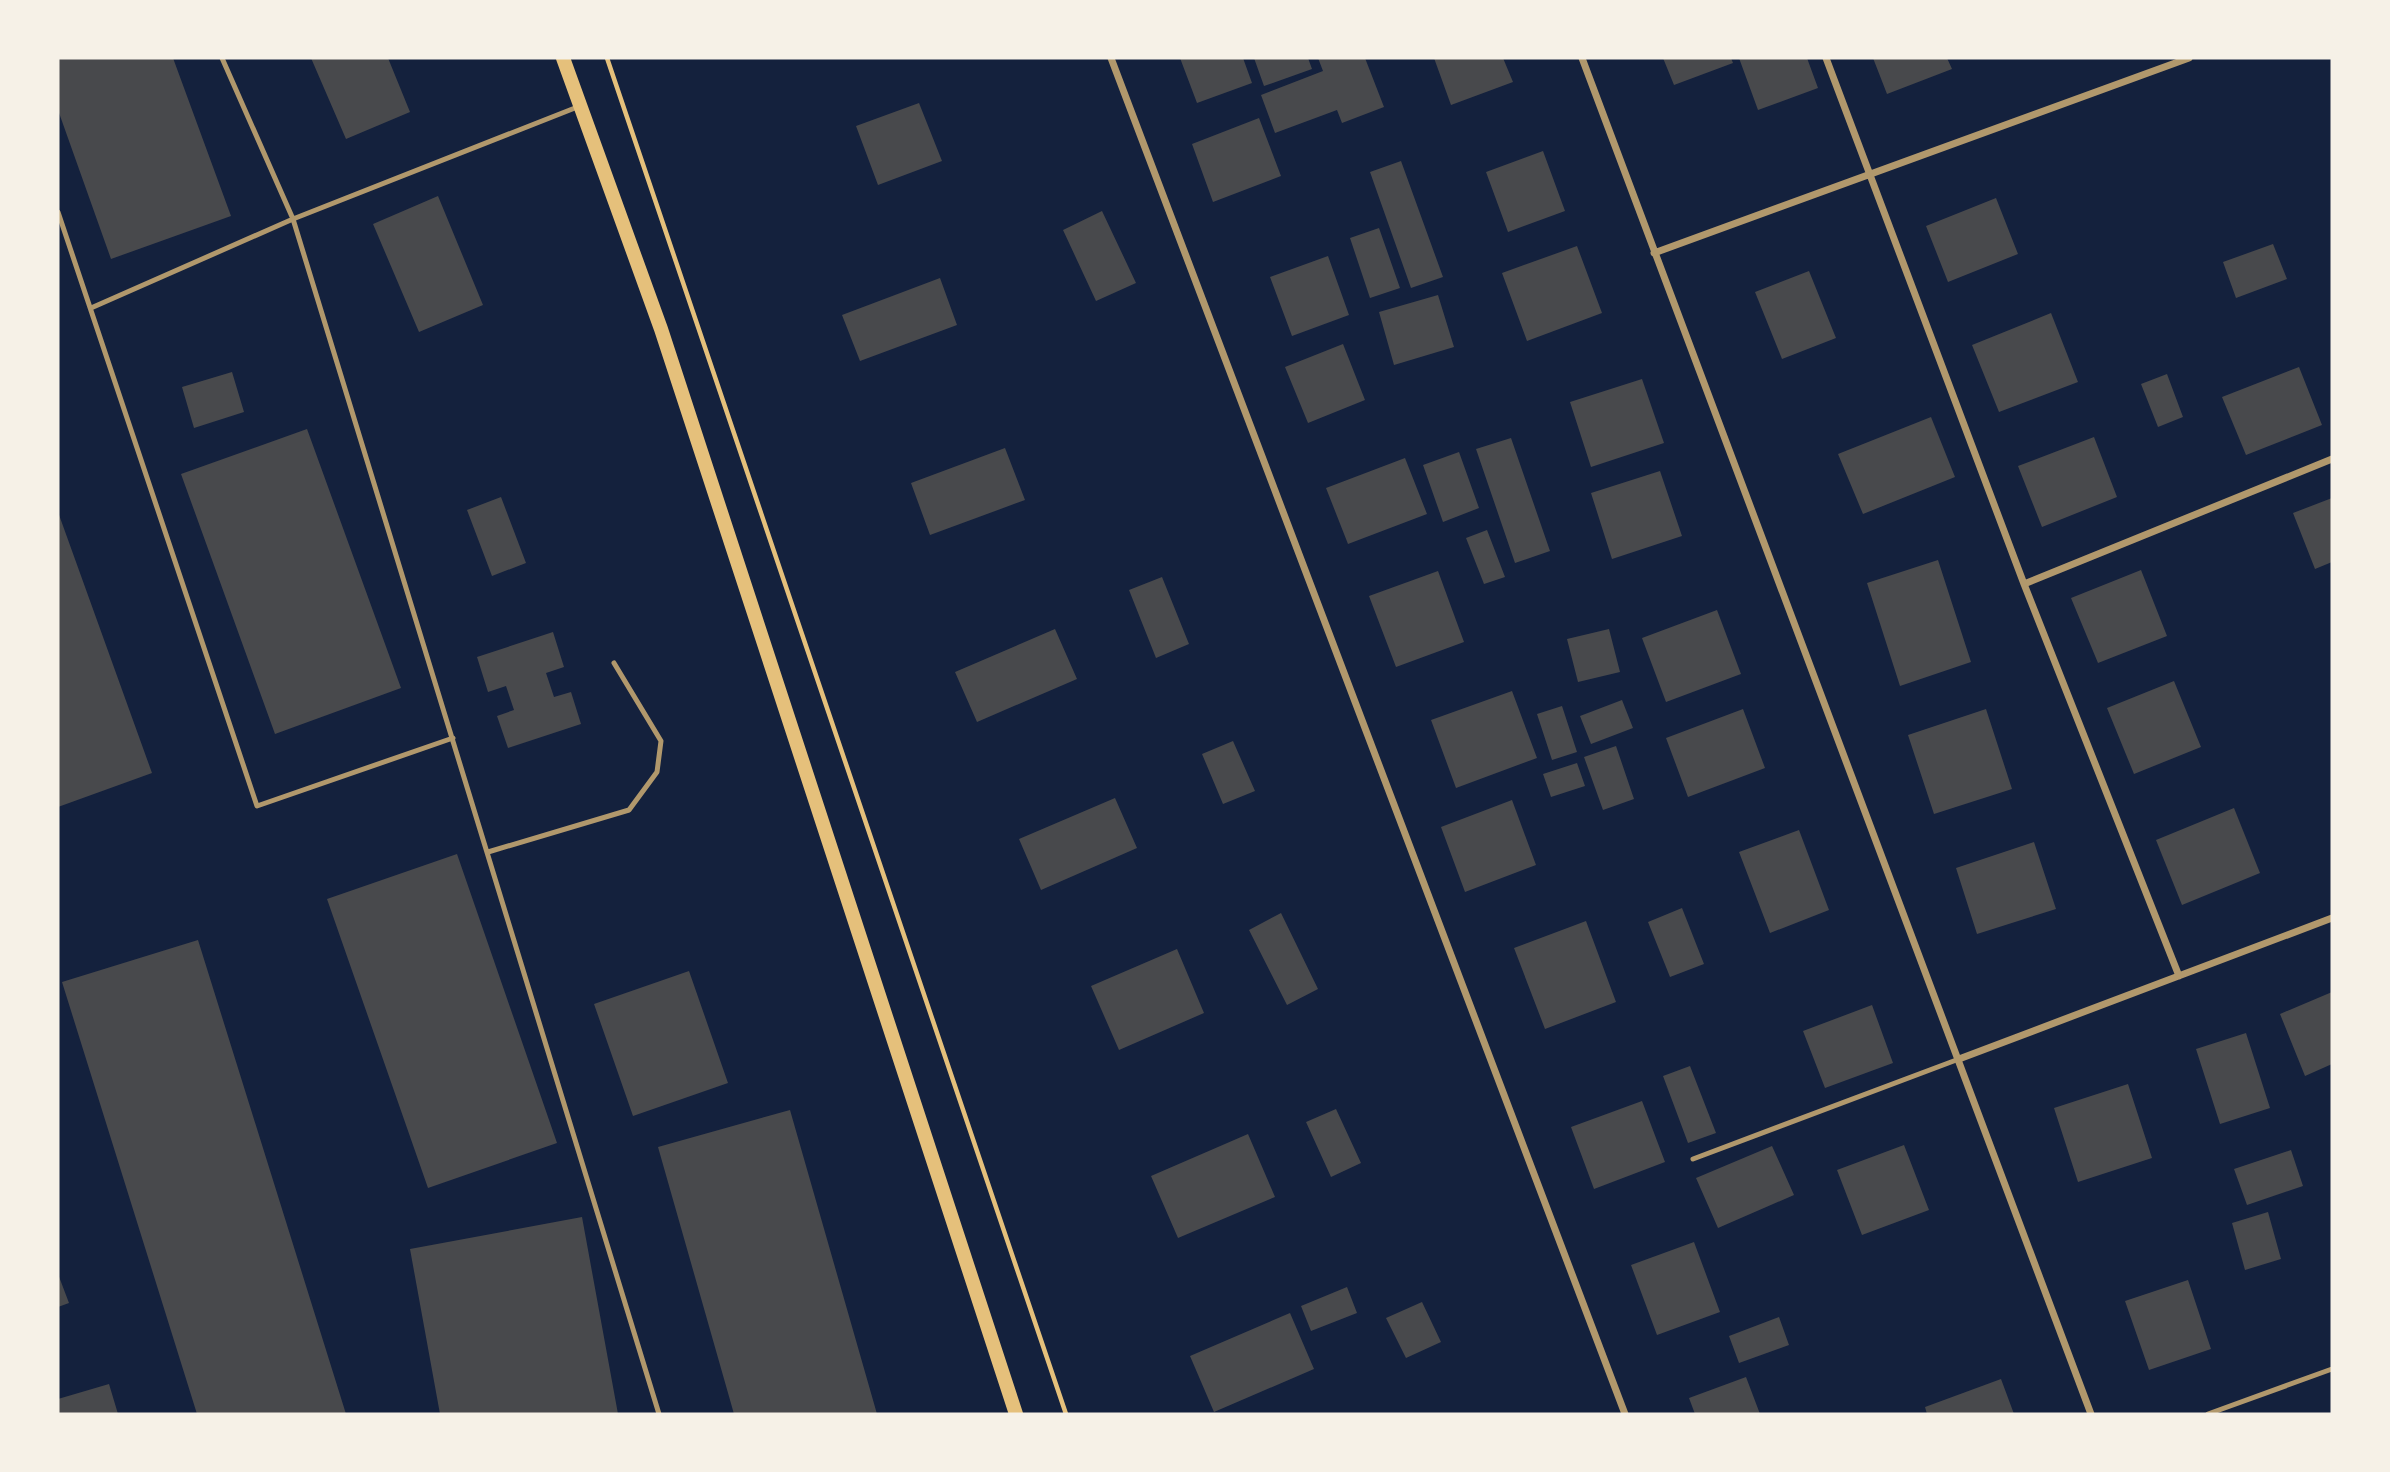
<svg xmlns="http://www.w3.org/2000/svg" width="2390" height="1472" viewBox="0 0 2390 1472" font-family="Raleway,sans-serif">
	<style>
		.building { fill: #48494c }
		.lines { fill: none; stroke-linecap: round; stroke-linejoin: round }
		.path { stroke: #e5c07b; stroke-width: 4.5 }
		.service { stroke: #b1986c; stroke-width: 5 }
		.minor { stroke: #b1986c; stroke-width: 7 }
		.secondary { stroke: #e5c07b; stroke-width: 14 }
	</style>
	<rect width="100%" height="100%" fill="#14213d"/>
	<path class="building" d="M58,58h115l58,158 -120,43 -53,-149z
		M311,58h77l22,54 -64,27z
		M1180,58h63l9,25 -55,20z
		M1254,58h54l4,11 -48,17z
		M1318,58h47l19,49 -42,16 -5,-13 -62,23 -14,-38 62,-24z
		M1434,58h69l10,24 -62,23z
		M1663,58h68l2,5 -59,22z
		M1739,58h68l11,30 -60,22z
		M1873,58h74l5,11 -65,25z
		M919,103l23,58 -64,24 -22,-59z
		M1259,118l22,58 -68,26 -21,-58z
		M1543,151l22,60 -57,21 -22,-60z
		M1401,161l42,116 -32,11 -41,-116z
		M438,196l45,109 -64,27 -46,-108z
		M1996,198l22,56 -70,28 -22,-56z
		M1102,211l34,72 -40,18 -33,-71z
		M1379,228l21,60 -30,10 -20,-60z
		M2273,244l14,35 -51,19 -13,-36z
		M1577,246l25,67 -75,28 -25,-68z
		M1328,256l21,59 -57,21 -22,-59z
		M1809,271l27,67 -54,21 -27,-67z
		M940,278l17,47 -97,36 -18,-46z
		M1438,295l16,52 -60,18 -15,-53z
		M2051,313l27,69 -79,30 -27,-67z
		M1343,344l22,56 -57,23 -23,-56z
		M2299,367l23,58 -76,30 -24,-58z
		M232,372l12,40 -50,16 -12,-41z
		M2167,374l16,43 -25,10 -17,-43z
		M1642,379l22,64 -73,24 -21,-65z
		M1931,417l24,60 -92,37 -25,-60z
		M307,429l94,259 -126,46 -94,-260z
		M2094,437l23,60 -75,30 -24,-61z
		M1511,438l39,113 -35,12 -39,-114z
		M1005,448l20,52 -95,35 -19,-52z
		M1459,452l20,56 -36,14 -20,-57z
		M1405,458l22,56 -79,30 -22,-56z
		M1660,471l22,65 -70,23 -21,-66z
		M501,497l25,66 -34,13 -25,-66z
		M2332,498v64l-17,7 -22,-56z
		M58,512l94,261 -94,34z
		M1487,530l18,47 -21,7 -18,-46z
		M1938,560l33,102 -71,24 -33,-103z
		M2141,570l26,66 -69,27 -27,-65z
		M1438,571l26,71 -68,25 -27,-71z
		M1162,577l27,67 -33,14 -27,-68z
		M1717,610l24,64 -75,28 -24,-64z
		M1055,629l22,50 -100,43 -22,-50z
		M1609,629l11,43 -42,10 -11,-43z
		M553,632l11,35 -18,6 8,24 17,-5 10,32 -73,24 -11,-32 17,-6 -8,-24 -18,6 -11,-35z
		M2174,681l27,66 -67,27 -27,-66z
		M1512,691l25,67 -81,30 -25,-68z
		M1622,700l11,28 -42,16 -11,-28z
		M1562,706l15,46 -25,8 -15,-46z
		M1743,709l22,59 -77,29 -22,-59z
		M1986,709l26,80 -78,25 -26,-79z
		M1233,741l22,50 -32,13 -21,-50z
		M1616,746l18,53 -31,11 -19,-53z
		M1577,763l8,23 -34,11 -8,-23z
		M1115,798l22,50 -96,42 -22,-51z
		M1512,800l24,65 -71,27 -24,-65z
		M2234,808l26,65 -78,32 -26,-65z
		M1799,830l30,80 -59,23 -31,-81z
		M2034,842l22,67 -79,25 -21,-66z
		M457,854l100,289 -129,45 -101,-289z
		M1682,908l22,56 -34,13 -22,-55z
		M1281,913l37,76 -31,16 -38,-75z
		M1586,921l30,81 -71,27 -31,-81z
		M198,940l148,474h-149l-135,-432z
		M1177,949l27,64 -85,37 -28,-64z
		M689,971l39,112 -95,33 -39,-112z
		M2332,992v72l-27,12 -25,-62z
		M1872,1005l21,58 -68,25 -22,-57z
		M2246,1033l24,75 -50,16 -24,-75z
		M1690,1066l26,67 -28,10 -25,-67z
		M2128,1084l24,74 -74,24 -24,-74z
		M1642,1101l23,61 -71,27 -23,-62z
		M1336,1109l25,54 -30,14 -25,-55z
		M790,1110l87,304h-143l-76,-267z
		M1248,1134l27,63 -97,41 -27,-62z
		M1904,1145l25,65 -67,25 -25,-65z
		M1772,1146l22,49 -76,33 -22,-50z
		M2291,1150l12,36 -56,19 -13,-36z
		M2268,1212l13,47 -36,11 -13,-47z
		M582,1217l36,197h-178l-30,-165z
		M1694,1242l26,70 -63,23 -26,-70z
		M58,1274l11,29 -11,4z
		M2188,1280l23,69 -62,21 -24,-69z
		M1347,1287l10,26 -46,18 -10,-25z
		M1422,1302l19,40 -35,16 -20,-40z
		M1290,1313l24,56 -100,43 -24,-56z
		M1779,1317l10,28 -50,18 -10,-27z
		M1746,1377l14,37h-65l-6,-16z
		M2001,1379l13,35h-87l-2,-7z
		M109,1384l9,30h-60v-15z"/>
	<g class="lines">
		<path class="path" d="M607,58l459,1356"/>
		<path class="service" d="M222,58l71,161 366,1195
			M58,212l199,594 196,-68
			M91,308l202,-89 287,-113
			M488,852l141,-42 28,-38 4,-31 -47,-78
			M1693,1159l266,-100
			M2208,1414l124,-45"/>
		<path class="minor" d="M1111,58l514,1356
			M1582,58l509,1356
			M1826,58l198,526 155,392
			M1654,253l535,-195
			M2024,584l308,-125
			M1959,1059l373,-141"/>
		<path class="secondary" d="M563,58l98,271 355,1085"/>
	</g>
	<rect width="2390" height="1472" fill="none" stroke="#f6f1e7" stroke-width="119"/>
</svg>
